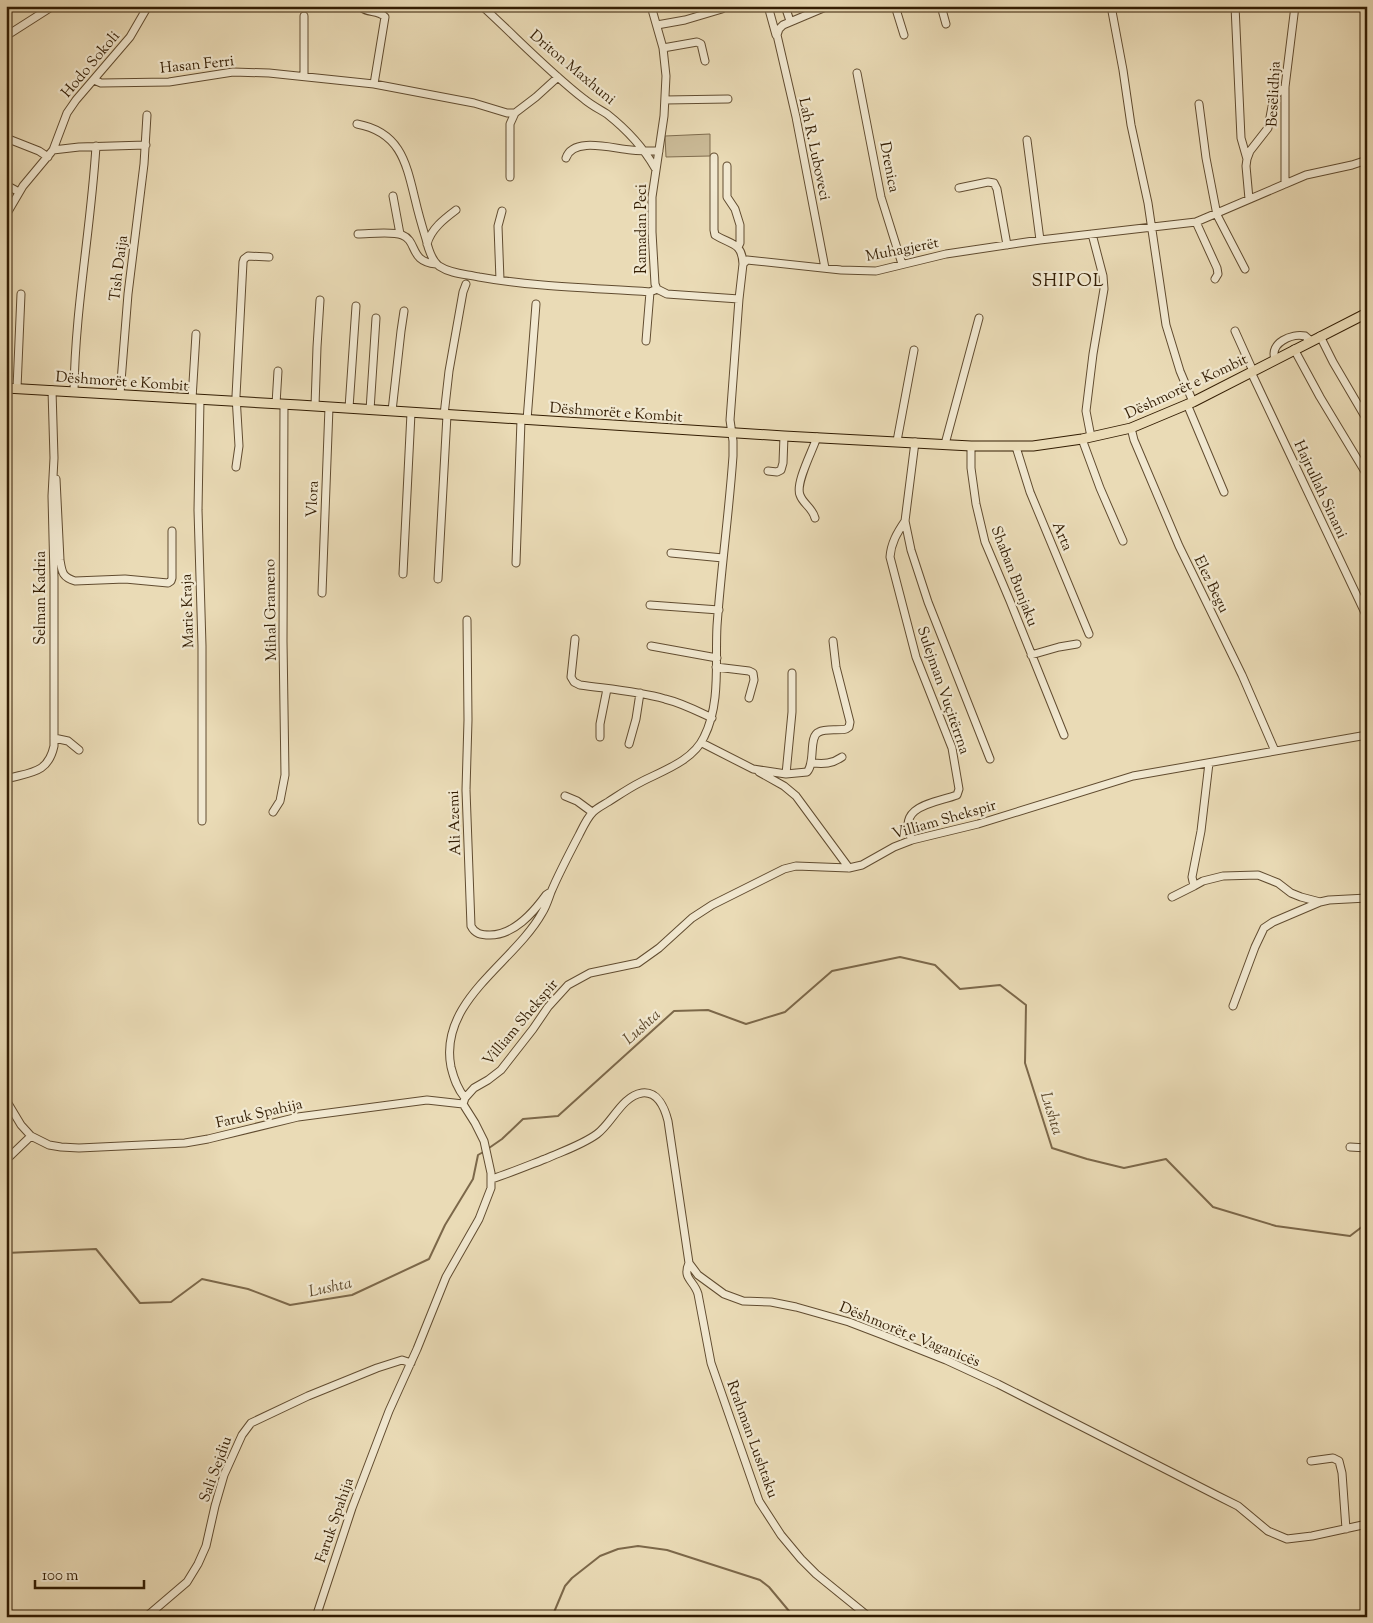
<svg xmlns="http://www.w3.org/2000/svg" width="1373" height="1623" viewBox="0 0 1373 1623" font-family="'Sorts Mill Goudy',serif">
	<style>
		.green { fill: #cbbb98; stroke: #7f6c4e }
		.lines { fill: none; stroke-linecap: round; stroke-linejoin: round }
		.stream { stroke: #7c684a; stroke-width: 2 }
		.minor-casing { stroke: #614c30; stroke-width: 9 }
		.major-casing { stroke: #331d03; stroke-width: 11 }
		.minor { stroke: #f1e8d0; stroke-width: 7 }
		.major { stroke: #eadbb6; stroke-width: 9 }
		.labels { text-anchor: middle; stroke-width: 4.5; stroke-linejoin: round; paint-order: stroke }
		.street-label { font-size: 15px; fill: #331d03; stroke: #f1e8d0 }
		.water-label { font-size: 16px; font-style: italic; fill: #5d492c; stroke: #f1e8d0 }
		.quarter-label { font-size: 18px; letter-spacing: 1px; fill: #331d03; stroke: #f1e8d0 }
	</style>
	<rect width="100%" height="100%" fill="#eadbb6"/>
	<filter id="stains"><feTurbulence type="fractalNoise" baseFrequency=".004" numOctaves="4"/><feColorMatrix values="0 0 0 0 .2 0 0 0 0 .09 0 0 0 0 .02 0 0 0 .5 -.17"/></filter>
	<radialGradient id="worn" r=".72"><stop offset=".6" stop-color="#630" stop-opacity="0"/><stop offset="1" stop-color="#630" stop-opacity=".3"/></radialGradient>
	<path class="green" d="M710,134v22l-44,1 -1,-21z"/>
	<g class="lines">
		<path class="stream" d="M489,1148l13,-9 21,-20 35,-3 116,-105 34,-1 38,14 39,-12 47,-41 68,-14 35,8 25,24 40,-4 26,20 -1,58 27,85 35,11 37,9 42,-9 47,48 63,19 74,10 17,-13
			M6,1253l90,-4 44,54 31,-1 31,-23 46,10 42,16 62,-10 77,-36 16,-34 28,-46 5,-24 7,-4
			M552,1617l13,-31 7,-8 28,-22 18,-7 20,-3 29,4 93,30 9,7 25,30"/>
		<g class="minor-casing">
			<path id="minor" d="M360,6c6,8 18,3 25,11l-11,67
				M482,6c34,31 66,65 102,93 7,6 15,10 23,15 19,15 36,33 48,54
				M768,6l8,29
				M785,6l5,15
				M895,6l9,29
				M941,6l5,18
				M1111,6l12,64 8,55 17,78 18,122 14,46 13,31
				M1235,6l6,132 6,21
				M657,25l28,-5 37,-11
				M6,36l47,-30
				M663,48l34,-6 4,2 4,17
				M857,73l24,124 21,67
				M304,76v-60
				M94,80l7,3 68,-1 64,-10 36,1 105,11 100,19 33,10h8l21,-16 22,-20
				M665,100l63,-1
				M1199,104l7,54 11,57 28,54
				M357,124c43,8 49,38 58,75 3,13 7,27 11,40 2,9 5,21 13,27 12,8 27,8 40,11 56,10 114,11 171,15l7,-3
				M6,138l33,13 9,6
				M1027,140l13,100
				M53,150l26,-3 67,-2
				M714,157v73l1,5c16,10 27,7 28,29
				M566,158c7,-22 48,-9 65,-8 9,1 19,1 28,1
				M727,166v31l8,12 5,16v18l-2,4
				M510,177v-53l5,-11
				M1285,184v-97l10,-81
				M6,185l13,7
				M959,188l29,-6 6,1 3,6 10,56
				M393,196l7,38
				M1249,199l-3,-33 1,-7 3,-8 18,-23 6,-32 11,-9
				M6,215l17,-29 30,-36 14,-37 9,-13 54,-63 18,-31
				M1196,222l21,46 1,6 -3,5
				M358,234c11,0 34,-3 44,1 16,6 7,27 34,29
				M427,244c4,-15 17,-25 29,-34
				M825,268l-29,-151 -19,-82 2,-6 4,-4 45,-19
				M500,280l-2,-54 4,-15
				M739,299l4,-35 4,-4 94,10 35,1 70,-17 94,-14 156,-18 110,-47 46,-10 15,-5
				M1235,331l18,40
				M1320,336l13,26 34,58
				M646,341l4,-49
				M1294,349l26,48 47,78
				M1275,359c-6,-16 17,-26 30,-23l6,5
				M1251,372l116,245
				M17,388l4,-94
				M74,391c1,-82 17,-163 22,-245
				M120,394l8,-100 16,-130 3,-49
				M192,399l4,-65
				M200,399l-2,111 4,136v175
				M276,404l2,-33
				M1187,404l37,88
				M315,406l2,-59 3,-47
				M349,408l7,-102
				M370,410l6,-92
				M392,411l9,-80 3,-20
				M444,415l5,-44 14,-79 3,-8
				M527,420l9,-116
				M1131,428l3,12 45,106 63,129 33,76
				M1091,437l-5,-26 7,-57 11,-65 -1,-13 -11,-42
				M1082,439l18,49 23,53
				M897,441l17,-91
				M915,442l-10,79 6,29 17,52 62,157
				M945,444l34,-126
				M971,446v22l5,36 9,38 25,59 54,134
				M1016,447l14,45 59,142
				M236,467l3,-21 -3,-50 7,-134 1,-3 4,-3 21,1
				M768,471l9,1 4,-2 2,-7 1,-27
				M56,479l4,81c2,12 2,17 15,21l50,-2 43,4 3,-2 1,-3v-47
				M815,518c-3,-11 -12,-14 -15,-23 -5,-12 13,-45 17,-58
				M905,521c-8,12 -14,22 -15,36l26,100 36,91 7,41 -2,6c-21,8 -62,10 -45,45
				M671,553l52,5
				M516,563l5,-143
				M403,574l8,-161
				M438,579l9,-164
				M322,593l7,-186
				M650,605l69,5
				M467,620l1,100 -2,70 5,136c4,8 10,9 19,9 24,0 43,-22 56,-40l3,-2
				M575,639l-4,38 3,5 6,3c28,4 57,6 85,14 17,4 32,12 47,19
				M651,646l66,12
				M1031,655l28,-8 18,-3
				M716,667l33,4 4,2 1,7 -5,18
				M600,737v-13l7,-35
				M54,738l14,3 11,9
				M702,743l51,26 33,5 21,-2c9,-10 1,-36 12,-40 7,-4 19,-1 27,-3l3,-2 1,-5 -14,-55 -3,-26
				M629,744l7,-25 4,-26
				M812,763c12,1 20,1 30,-6
				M1209,763l-8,68 -9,46 2,9 9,-5 20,-5 35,-1 20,8 13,10 10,4 19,5 9,-2 38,-2
				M759,772l25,14 12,10 53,72
				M786,774l6,-62v-39
				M6,779c24,-7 42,-5 48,-33v-169l-2,-81 2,-38 -2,-68
				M565,796l12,5 15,11
				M273,812l7,-11 5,-26 -2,-134 1,-237
				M1172,897l22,-11
				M1233,1006l22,-59 9,-19 9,-6 47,-20
				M465,1098c-8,-10 -11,-19 -14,-31 -13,-66 63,-104 91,-154 4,-6 6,-13 9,-21 8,-19 18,-38 28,-57 4,-8 8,-17 14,-23 4,-4 10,-7 15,-10 11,-7 21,-14 33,-20 21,-11 52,-21 63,-45 17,-34 11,-74 13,-111 4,-57 12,-113 16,-170v-15l-3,-21 9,-121 -72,-5 -10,-5 -2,-5 -3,-52v-35l12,-81 2,-40 -3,-28 -12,-42
				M6,1100l15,25 10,11 18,9 12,2 18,1 106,-5 23,-4 90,-22 129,-17 36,4
				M463,1104l2,-6 9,-10 14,-8 13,-10 32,-41 15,-22 20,-22 22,-12 48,-10 21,-15 33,-30 20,-13 72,-36 12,-3 53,2 13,-3 32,-18 18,-7 66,-16 155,-48 234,-41
				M1350,1147l17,1
				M6,1160l25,-24
				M492,1179c18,-6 35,-13 53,-20 18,-8 37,-14 52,-25 15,-11 25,-38 45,-41 16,-2 23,16 26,28l21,142 9,12 26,19 19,7 28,1 25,5 53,15 34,13 63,25 52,24 218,111 22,11 30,25 19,8 25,-3 55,-12
				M689,1263c-7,16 5,17 9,31l13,69 48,138 22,34 20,24 15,15 53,43
				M1311,1461l22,-3 6,3 3,12 4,56
				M146,1617l41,-35 11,-18 8,-18 9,-40 9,-31 18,-40 9,-12 57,-27 69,-28 25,-8 9,3
				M316,1617l36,-109 37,-97 28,-62 29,-72 33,-58 12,-31v-15l-7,-32 -9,-18 -12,-19"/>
		</g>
		<g class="major-casing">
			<path id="major" d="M6,388l293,17 485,31 187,10h62l49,-7 49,-11 62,-26 174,-89"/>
		</g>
		<use href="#minor" class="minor"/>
		<use href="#major" class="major"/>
	</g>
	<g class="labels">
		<g class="street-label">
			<text transform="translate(90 64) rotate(-50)" y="5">Hodo Sokoli</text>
			<text transform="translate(197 64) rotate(-6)" y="5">Hasan Ferri</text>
			<text transform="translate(573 67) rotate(40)" y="5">Driton Maxhuni</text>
			<text transform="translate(1273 94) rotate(-87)" y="5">Besëlidhja</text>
			<text transform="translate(815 149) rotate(78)" y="5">Lah R. Luboveci</text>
			<text transform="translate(890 167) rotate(79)" y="5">Drenica</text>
			<text transform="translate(641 229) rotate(-90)" y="5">Ramadan Peci</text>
			<text transform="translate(902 249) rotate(-11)" y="5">Muhagjerët</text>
			<text transform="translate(118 268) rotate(-83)" y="5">Tish Daija</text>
			<text transform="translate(122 381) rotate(4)" y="5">Dëshmorët e Kombit</text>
			<text transform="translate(1186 386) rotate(-25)" y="5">Dëshmorët e Kombit</text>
			<text transform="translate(616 412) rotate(4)" y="5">Dëshmorët e Kombit</text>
			<text transform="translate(1321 489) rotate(65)" y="5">Hajrullah Sinani</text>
			<text transform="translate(312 499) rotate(-87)" y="5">Vlora</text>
			<text transform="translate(1063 536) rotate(67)" y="5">Arta</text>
			<text transform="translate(1015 576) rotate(69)" y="5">Shaban Bunjaku</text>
			<text transform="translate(1212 584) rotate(64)" y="5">Elez Begu</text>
			<text transform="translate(40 598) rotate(-90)" y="5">Selman Kadria</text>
			<text transform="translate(270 610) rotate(-91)" y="5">Mihal Grameno</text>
			<text transform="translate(187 611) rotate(-92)" y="5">Marie Kraja</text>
			<text transform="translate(944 690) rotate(71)" y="5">Sulejman Vuçitërrna</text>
			<text transform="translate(944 819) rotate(-16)" y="5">Villiam Shekspir</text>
			<text transform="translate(454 823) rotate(-92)" y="5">Ali Azemi</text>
			<text transform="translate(520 1022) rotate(-50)" y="5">Villiam Shekspir</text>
			<text transform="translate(259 1113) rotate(-13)" y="5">Faruk Spahija</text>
			<text transform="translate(910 1334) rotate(22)" y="5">Dëshmorët e Vaganicës</text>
			<text transform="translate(753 1439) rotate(70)" y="5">Rrahman Lushtaku</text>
			<text transform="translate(215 1469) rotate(-70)" y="5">Sali Sejdiu</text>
			<text transform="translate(334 1520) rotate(-71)" y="5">Faruk Spahija</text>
		</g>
		<g class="water-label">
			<text transform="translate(641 1026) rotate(-42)" y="6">Lushta</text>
			<text transform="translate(1053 1113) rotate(73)" y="6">Lushta</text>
			<text transform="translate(330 1286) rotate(-12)" y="6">Lushta</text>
		</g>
		<g class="quarter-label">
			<text x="1068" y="286">SHIPOL</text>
		</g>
	</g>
	<rect width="1373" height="1623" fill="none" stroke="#eadbb6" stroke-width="25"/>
	<rect x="8" y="8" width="1358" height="1608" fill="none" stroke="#331d03" stroke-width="2.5"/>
	<rect x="12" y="12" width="1348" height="1598" fill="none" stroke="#331d03"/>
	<path d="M35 1580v8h109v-8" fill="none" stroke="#331d03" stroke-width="2.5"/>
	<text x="42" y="1580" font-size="15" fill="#331d03" stroke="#f1e8d0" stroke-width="4" paint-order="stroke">100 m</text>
	<rect width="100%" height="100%" filter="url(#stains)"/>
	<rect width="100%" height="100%" fill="url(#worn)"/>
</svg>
